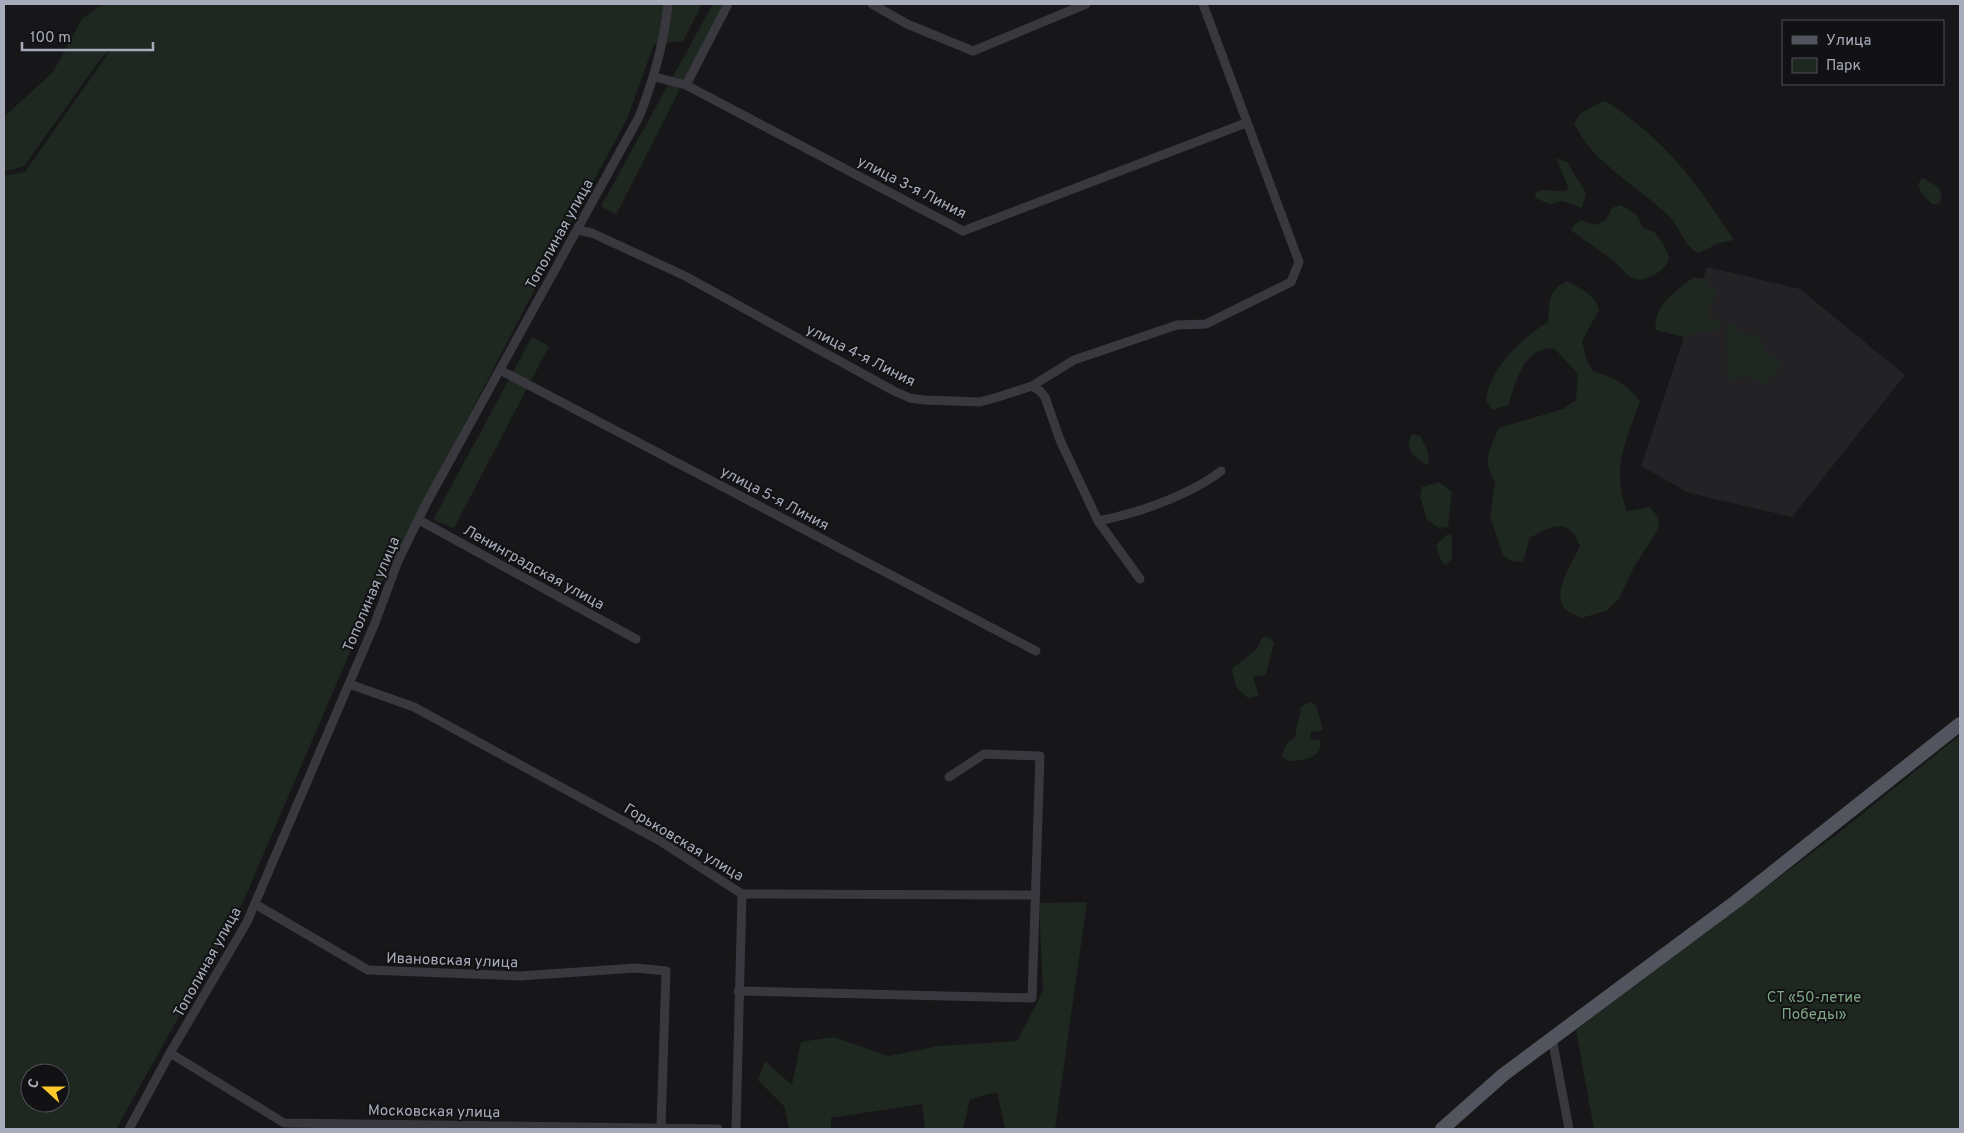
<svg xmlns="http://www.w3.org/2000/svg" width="1964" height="1133" viewBox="0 0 1964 1133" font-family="Overpass,sans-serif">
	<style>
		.built { fill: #232326 }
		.green { fill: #1e2820; fill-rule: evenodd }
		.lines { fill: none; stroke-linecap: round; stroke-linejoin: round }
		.minor { stroke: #38383e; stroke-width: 9 }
		.primary { stroke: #53555e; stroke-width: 14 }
		.labels { text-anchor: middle; stroke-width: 4; stroke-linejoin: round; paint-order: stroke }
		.street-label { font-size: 15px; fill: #a8acba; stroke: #121214 }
		.park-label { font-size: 15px; fill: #7ea684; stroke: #121214 }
	</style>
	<rect width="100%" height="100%" fill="#171719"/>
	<path class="built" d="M1707,267l93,22 105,86 -113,142 -103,-24 -48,-27z"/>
	<path class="green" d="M102,4h600l-19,37 -29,3 -27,75 -94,174 -162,310 -128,299 -127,227h-112v-953l21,-4 87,-124 -13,13 -75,105 -20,6v-55l49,-45 29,-53zM30,1073h30v30h-30z
		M713,4h10l-107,211 -15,-9z
		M1603,101c11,4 20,12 29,19 46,35 71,74 102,120l-15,3 -20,10c-14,-5 -19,-25 -29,-36 -33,-32 -76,-52 -96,-94l7,-10z
		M1556,158l12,5 18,31 -4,14 -19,-7 -13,3 -15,-6 1,-6c10,-5 20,2 31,-2l1,-3z
		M1922,177l17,11 3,9 -3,7h-7l-10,-10 -4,-9z
		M1620,205l16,9 7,14c3,1 8,2 11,4 4,3 15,21 15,26 -2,12 -23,24 -34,21 -6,-1 -11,-8 -15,-12 -14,-14 -33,-24 -49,-37l3,-5 7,-5 14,5 10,-4 7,-13z
		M1694,277l12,3 11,14 -8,15v8l11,6 -4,8h-15l-17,6 -28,-7c-4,-24 21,-40 38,-53z
		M1567,281c14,8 28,13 32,29l-17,31 5,20 7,11c21,5 32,12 46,29 -14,41 -29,66 -13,110l23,-4 8,10 1,11 -25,39 -15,32 -13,12 -25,7c-5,-3 -14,-6 -17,-10 -12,-15 9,-48 16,-62 -11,-30 -29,-20 -50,-8l-7,24 -12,-1 -8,-6 -13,-39 5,-35c-14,-19 -4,-34 4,-53l64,-19 13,-9 2,-26 -23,-25c-31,-5 -39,34 -47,56l-15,5 -7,-9c3,-32 36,-63 62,-79 2,-20 -1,-31 19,-41z
		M1726,323l9,3 6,7c17,2 21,5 26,21l12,8 -1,11 -16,11 -12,-8 -20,3c-5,-7 -3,-43 -4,-56z
		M532,337l17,9 -95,182 -21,-8z
		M1412,434l8,2c5,9 12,19 7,29 -14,-9 -23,-15 -15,-31z
		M1439,482l13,10 -4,35 -9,1 -12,-8 -7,-24 2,-9z
		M1448,534l4,2v23l-7,6 -5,-7 -4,-13z
		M1262,637l8,1 4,5 -8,31 -4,2h-7l-2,2 6,17 -10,4 -13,-12 -4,-18 25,-20z
		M1310,702l6,3 7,24 -4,3 -8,-1 -1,8 10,1c3,19 -17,20 -32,21l-7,-5 6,-13 8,-6 6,-30z
		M1960,735v394h-366l-18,-99 265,-199z
		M1087,902l-32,227h-50l-8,-37 -27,7 -7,30h-38l-3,-25 -91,14v11h-42l-5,-23 -26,-26 7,-19 27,24 9,-43 32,-5 56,19 50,-10 78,-5 26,-50 -4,-88z"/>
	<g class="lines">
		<path class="minor" d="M872,4l35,20 66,27 113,-47
			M655,77l31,8 277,146 283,-108
			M686,85l42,-81
			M578,230l14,3 93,43 209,115 16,7 14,2 56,2 18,-5 34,-11 42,-26 103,-35 29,-1 85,-42 8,-20 -96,-258
			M500,370l536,281
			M1032,386l8,5 5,6 15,43 38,81 42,58
			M419,520l217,119
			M1098,521c38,-7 92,-26 123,-50
			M349,684l65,23 246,134 82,53 294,1
			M255,904l113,66 152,6 116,-8 30,3 -5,157
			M738,991l294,7 8,-242 -56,-2 -35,23
			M1552,1038l17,91
			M170,1053l114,70 434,6
			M129,1129l41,-76 77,-131 128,-299 23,-62 29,-59 212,-385c15,-38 25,-73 29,-113
			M736,1129l6,-235"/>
		<path class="primary" d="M1442,1129l61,-54 235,-175 222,-176"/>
	</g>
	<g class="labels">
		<g class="street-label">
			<text transform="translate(912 187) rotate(27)" y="5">улица 3-я Линия</text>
			<text transform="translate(559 234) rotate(-61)" y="5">Тополиная улица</text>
			<text transform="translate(861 355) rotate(27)" y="5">улица 4-я Линия</text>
			<text transform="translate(775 498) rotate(28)" y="5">улица 5-я Линия</text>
			<text transform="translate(534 567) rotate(29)" y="5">Ленинградская улица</text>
			<text transform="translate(371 594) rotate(-67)" y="5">Тополиная улица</text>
			<text transform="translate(684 842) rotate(31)" y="5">Горьковская улица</text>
			<text transform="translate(452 960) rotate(2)" y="5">Ивановская улица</text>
			<text transform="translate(207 962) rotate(-61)" y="5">Тополиная улица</text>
			<text transform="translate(434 1111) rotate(1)" y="5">Московская улица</text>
		</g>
		<g class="park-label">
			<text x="1814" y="1002">СТ «50-летие<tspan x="1814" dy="17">Победы»</tspan></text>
		</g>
	</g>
	<rect width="1964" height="1133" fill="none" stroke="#a8acba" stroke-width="10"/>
	<rect x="1782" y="20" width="162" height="65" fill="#121214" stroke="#4e5056"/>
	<rect x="1792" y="36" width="25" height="8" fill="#53555e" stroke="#4e5056"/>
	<text x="1826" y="45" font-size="15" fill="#a8acba">Улица</text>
	<rect x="1792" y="58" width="25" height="15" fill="#1e2820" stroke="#4e5056"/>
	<text x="1826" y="70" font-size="15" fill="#a8acba">Парк</text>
	<g transform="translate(45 1088) rotate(291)"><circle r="24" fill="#121214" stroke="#4e5056"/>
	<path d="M0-4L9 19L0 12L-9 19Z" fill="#feca2b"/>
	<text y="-8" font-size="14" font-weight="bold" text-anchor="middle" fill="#a8acba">С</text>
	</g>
	<path d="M22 42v8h131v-8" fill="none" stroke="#a8acba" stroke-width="2.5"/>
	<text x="30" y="42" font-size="15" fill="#a8acba" stroke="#121214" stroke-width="4" paint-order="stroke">100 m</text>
</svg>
